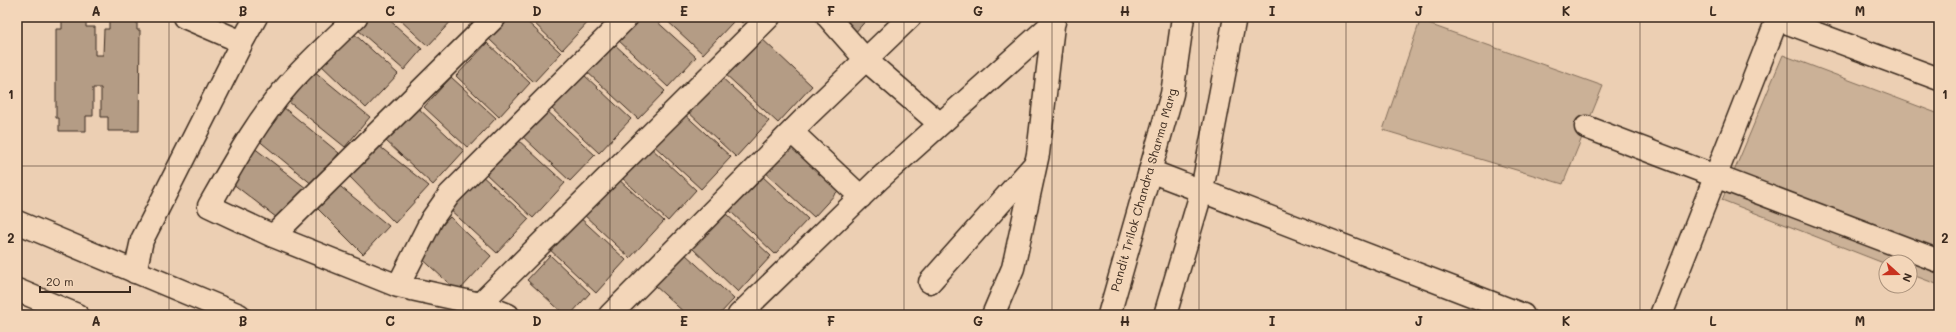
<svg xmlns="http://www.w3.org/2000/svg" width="1956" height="332" viewBox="0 0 1956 332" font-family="Mali,sans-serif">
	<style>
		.green { fill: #cbb197; stroke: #836e5a }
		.building { fill: #b49c85; stroke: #3b2a1e }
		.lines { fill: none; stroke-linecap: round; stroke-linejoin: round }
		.street-casing { stroke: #3b2a1e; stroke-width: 25 }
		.secondary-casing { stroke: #3b2a1e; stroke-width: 25 }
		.street { stroke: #f3d6b9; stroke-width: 22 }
		.secondary { stroke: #f3d6b9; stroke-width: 22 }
		.grid { fill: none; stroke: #3b2a1e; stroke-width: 1; stroke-opacity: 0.55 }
		.labels { text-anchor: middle; stroke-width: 3; stroke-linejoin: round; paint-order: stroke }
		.street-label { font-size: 12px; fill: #3b2a1e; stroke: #f3d6b9 }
		.neatline { fill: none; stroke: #3b2a1e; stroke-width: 1.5 }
		.grid-label { font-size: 13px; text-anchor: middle; font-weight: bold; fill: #3b2a1e }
	</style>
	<rect width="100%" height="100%" fill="#eccfb3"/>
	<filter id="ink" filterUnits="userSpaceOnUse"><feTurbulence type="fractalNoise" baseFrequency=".025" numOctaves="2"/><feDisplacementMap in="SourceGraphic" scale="8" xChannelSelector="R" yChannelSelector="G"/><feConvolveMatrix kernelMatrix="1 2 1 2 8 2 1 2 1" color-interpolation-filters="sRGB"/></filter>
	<g filter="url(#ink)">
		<path class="green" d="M1420,21l183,65 -40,98 -180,-54z
			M1783,55l156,59v171l-29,-11v-12h-24v2l-164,-64z"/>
		<path class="building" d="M62,17h24v10h9v28h8l1,-26h5v-12h28v13h3l-1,101h-31v-14h-7v-29h-8v28h-7v15h-27v-13h-3v-89h6z
			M368,17h18l36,32 -18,21 -47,-41z
			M397,17h58l-27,29z
			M509,17h13l39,36 -27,29 -45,-43z
			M528,17h65l-31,33z
			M637,17h15l44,40 -28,30 -51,-48z
			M663,17h64l6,5 -30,32z
			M736,17h12l-6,6z
			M836,17h33l-15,17z
			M350,30l48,44 -32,34 -47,-45z
			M758,35l54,51 -34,37 -55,-51z
			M612,42l53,49 -27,28 -52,-48z
			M487,43l43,40 -31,34 -43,-41z
			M314,71l56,46 -25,30 -56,-45z
			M582,73l49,46 -32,34 -49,-46z
			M718,74l51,47 -33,36 -51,-48z
			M451,77l45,41 -28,30 -44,-41z
			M416,106l48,45 -31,34 -48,-45z
			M283,107l56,46 -26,32 -56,-46z
			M544,108l51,47 -25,26 -50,-47z
			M680,110l51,47 -30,32 -51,-47z
			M517,139l48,44 -32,35 -48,-45z
			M647,144l49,46 -28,31 -49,-46z
			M788,144l50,47 -24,26 -51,-47z
			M379,146l50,40 -34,37 -46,-47z
			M253,147l53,41 -25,33 -53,-41z
			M479,173l50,46 -32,34 -50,-46z
			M761,175l47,44 -33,35 -46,-44z
			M616,177l48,44 -34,37 -48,-45z
			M336,183l53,43 -26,28 -48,-48z
			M725,213l46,43 -33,36 -46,-44z
			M577,215l49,45 -30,33 -49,-46z
			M450,217l41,39 -33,36 -42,-39z
			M684,253l50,46 -15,16h-32l-33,-30z
			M550,255l40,38 -20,22h-5l-38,-35z"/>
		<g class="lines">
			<g class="street-casing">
				<path id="street" d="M184,17l58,25
					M356,17c-22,22 -46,43 -67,67 -32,36 -56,80 -80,122l64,30 125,50 82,18 28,11
					M828,17l38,43 74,64
					M1777,19l162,60
					M1586,127l353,134
					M792,132l69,65
					M1150,171l373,144
					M273,236l222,-219
					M135,272l7,-32 100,-198 14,-25
					M930,282l105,-118
					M398,286l34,-67 17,-24 178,-178
					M480,304l289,-287
					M610,315l199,-201 101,-97
					M739,315l139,-135 176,-158
					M993,315l20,-47 25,-114 16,-137
					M1661,315l117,-298"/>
			</g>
			<g class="secondary-casing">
				<path id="secondary" d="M17,222l222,93
					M17,290l60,25
					M1109,315l63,-221 11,-77
					M1165,315l37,-125 33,-173"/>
			</g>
			<use href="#street" class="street"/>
			<use href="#secondary" class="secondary"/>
		</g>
	</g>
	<path class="grid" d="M169,17v298M316,17v298M463,17v298M610,17v298M757,17v298M904,17v298M1052,17v298M1199,17v298M1346,17v298M1493,17v298M1640,17v298M1787,17v298M17,166h1922"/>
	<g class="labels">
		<g class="street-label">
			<text transform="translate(1144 190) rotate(-74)" y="4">Pandit Trilok Chandra Sharma Marg</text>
		</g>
	</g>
	<rect width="1956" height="332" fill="none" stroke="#f3d6b9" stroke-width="44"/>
	<g transform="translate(1898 274) rotate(111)"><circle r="19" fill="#f3d6b9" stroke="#a9917b"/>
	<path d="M0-3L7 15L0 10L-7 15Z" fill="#c8321e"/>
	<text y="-6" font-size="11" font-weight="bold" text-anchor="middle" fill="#3b2a1e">N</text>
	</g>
	<path d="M40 286v6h90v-6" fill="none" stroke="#3b2a1e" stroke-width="2"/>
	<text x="46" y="286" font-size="12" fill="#3b2a1e" stroke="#f3d6b9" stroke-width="3" paint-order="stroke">20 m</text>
	<rect x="22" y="22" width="1912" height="288" class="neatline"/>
	<g class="grid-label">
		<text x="96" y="16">A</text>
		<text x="243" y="16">B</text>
		<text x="390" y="16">C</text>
		<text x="537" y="16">D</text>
		<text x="684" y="16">E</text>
		<text x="831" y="16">F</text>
		<text x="978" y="16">G</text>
		<text x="1125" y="16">H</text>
		<text x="1272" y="16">I</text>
		<text x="1419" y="16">J</text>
		<text x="1566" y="16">K</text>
		<text x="1713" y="16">L</text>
		<text x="1860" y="16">M</text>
		<text x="11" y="99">1</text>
		<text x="1945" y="99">1</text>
		<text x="11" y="243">2</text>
		<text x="1945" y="243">2</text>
		<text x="96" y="326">A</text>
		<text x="243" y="326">B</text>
		<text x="390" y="326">C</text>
		<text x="537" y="326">D</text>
		<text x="684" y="326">E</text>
		<text x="831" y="326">F</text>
		<text x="978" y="326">G</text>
		<text x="1125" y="326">H</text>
		<text x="1272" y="326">I</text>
		<text x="1419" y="326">J</text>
		<text x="1566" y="326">K</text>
		<text x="1713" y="326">L</text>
		<text x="1860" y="326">M</text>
	</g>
</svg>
